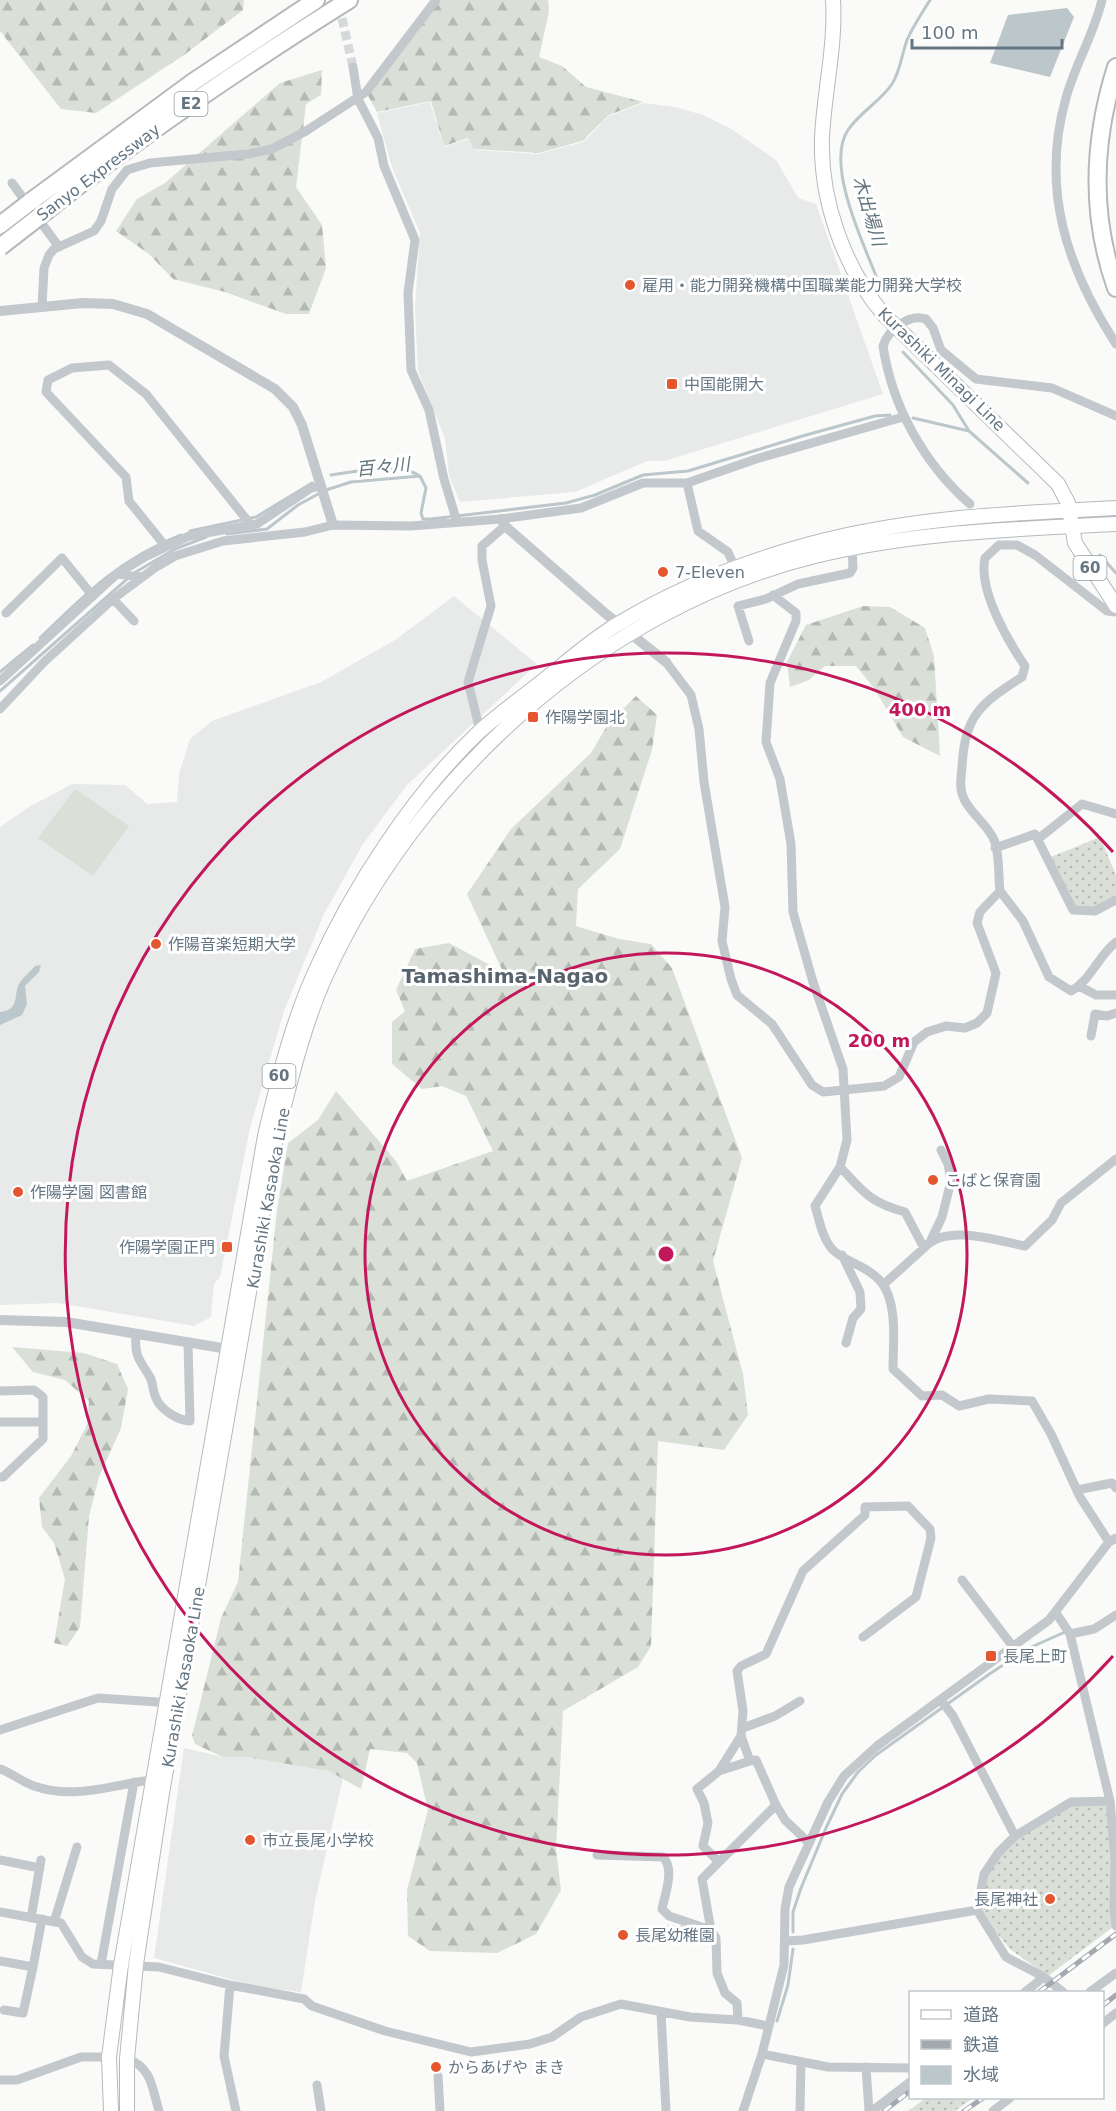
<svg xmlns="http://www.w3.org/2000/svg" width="1116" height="2111" viewBox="0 0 1116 2111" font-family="'DejaVu Sans','Noto Sans JP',sans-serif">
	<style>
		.built { fill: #e8e9e9 }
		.grass { fill: url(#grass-dots) }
		.forest { fill: url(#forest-firs) }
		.pitch { fill: #dadfd7 }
		.water { fill: #bbc7cb }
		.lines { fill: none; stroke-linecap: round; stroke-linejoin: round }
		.stream { stroke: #bbc7cb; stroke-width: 3 }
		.minor-tunnel { stroke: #d5d9db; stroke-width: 9; stroke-dasharray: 9 4.5; stroke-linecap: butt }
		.primary-casing { stroke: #b5babe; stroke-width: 16 }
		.motorway-casing { stroke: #b4b9bd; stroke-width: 20 }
		.minor { stroke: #c3c8cc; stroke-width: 9 }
		.tertiary { stroke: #c3c8cc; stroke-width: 10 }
		.primary { stroke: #fff; stroke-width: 14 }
		.motorway { stroke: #fff; stroke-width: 16 }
		.rail-casing { stroke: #a2aab0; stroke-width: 5 }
		.rail { stroke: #fff; stroke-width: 3; stroke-dasharray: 9; stroke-linecap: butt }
		.motorway-bridge-casing { stroke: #b4b9bd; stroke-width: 20; stroke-linecap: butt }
		.motorway-bridge { stroke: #fff; stroke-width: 16 }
		.ring { fill: none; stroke: #c2185b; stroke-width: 3 }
		.poi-dot { fill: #e4572e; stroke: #fff; stroke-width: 2 }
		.labels { text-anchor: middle; stroke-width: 6; stroke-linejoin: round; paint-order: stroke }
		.shield { fill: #fff; stroke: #939fa8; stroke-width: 1.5 }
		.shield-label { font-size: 15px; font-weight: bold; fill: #657683 }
		.street-label { font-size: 16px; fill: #657683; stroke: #fff }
		.poi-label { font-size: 16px; fill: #657683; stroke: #fff; text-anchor: start }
		.water-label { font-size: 18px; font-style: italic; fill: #60757c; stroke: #fff }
		.quarter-label { font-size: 20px; font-weight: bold; fill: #57646e; stroke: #fff }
		.centre { fill: #c2185b; stroke: #fff; stroke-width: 3 }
		.ring-label { font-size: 18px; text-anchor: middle; font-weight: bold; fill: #c2185b; stroke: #fff; stroke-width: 6; stroke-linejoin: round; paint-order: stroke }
	</style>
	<defs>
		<pattern id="grass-dots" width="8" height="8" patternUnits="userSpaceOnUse" patternTransform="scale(1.5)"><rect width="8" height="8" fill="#dadfd7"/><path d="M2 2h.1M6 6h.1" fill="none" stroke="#b4b9b4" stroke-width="1.8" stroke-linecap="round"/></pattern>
		<pattern id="forest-firs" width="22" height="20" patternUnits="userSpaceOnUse" patternTransform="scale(1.5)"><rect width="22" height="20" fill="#dadfd7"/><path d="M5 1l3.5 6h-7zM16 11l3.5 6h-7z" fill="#b4b9b4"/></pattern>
	</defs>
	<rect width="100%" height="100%" fill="#fafaf8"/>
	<path class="built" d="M430,102l14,45 24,-8 7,11 64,4 44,-12 26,-26 34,-13 32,4 28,8 30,15 43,30 22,38 18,6 67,190 -219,67h-17l-72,31 -115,10 -11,-26 -4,-37 -27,-68 -3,-64 5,-74 -28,-66 -15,-54z
		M454,596l83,68 -130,121 -44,59 -39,70 -40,97 -34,117 -30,149 -6,7 -3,33 -17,9 -136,-23 -58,2v-478l29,-20 43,-23 53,1 22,19 30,-2 2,-28 11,-35 22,-18 109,-39 74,-42z
		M184,1748l39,9h24l38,5 44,9 14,7 -28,123 -14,91 -42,-5 -105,-29z"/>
	<path class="grass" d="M1100,837l16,38v23l-24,10 -17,-2 -24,-49z
		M1108,1803l5,55v69l-65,49 -38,-27 -26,-31 -4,-17 11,-34 26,-29 57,-34z
		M926,2098h47l-18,13h-47z"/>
	<path class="forest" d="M0,0h244l-1,10 -59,45 -88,58 -35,-4 -61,-78z
		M441,0h107l1,12 -10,45 23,9 24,21 57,15 -34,13 -27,26 -43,12 -65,-4 -6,-11 -24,8 -13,-45 -54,11 -11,-20z
		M322,70l-1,25 -15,9 -10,83 26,38 4,43 -17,46h-23l-61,-22 -52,-13 -24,-25 -33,-23 21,-32 28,-16 115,-100z
		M863,606l27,1 35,21 9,28 6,100 -37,-19 -29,-49 -18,-22h-31l-16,14 -19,7 -3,-25 19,-37z
		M636,696l21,19 -5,35 -32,99 -42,40 -2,37 43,13 32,5 21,24 70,190 -29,103 30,113 5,41 -24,35 -66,-9 -7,205 -13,21 -75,44 -7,138 5,41 -25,44 -39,19 -67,-2 -22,-15 -1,-46 21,-80 -11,-47 -10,-10 -37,-4 -9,40 -32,-18 -82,-14h-24l-28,-13 -3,-8 29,-118 17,-36 39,-372 11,-67 30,-23 18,-29 60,70 11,20 86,-30 -27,-55 -24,-10 -20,3 -30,-25v-42l13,-11 -9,-21 19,-41 34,-6 54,29 -36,-78 44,-65 80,-76 17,-29z
		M12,1347l72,6 33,11 11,25 -7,39 -22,49 -10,39 -9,111 -13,19 -13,-3 11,-64 -11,-36 -12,-16 -3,-29 32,-42 16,-31 2,-24 -24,-21 -32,-8z"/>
	<path class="pitch" d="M75,789l54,37 -36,50 -55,-38z"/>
	<path class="water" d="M1067,8l7,9 -24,60 -60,-14 18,-48z
		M41,965l-2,7 -14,14 2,18 -5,11 -22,10v-13c18,-2 14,-13 18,-26 3,-7 12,-14 17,-20z"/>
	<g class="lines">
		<path class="stream" d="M876,276c-13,-34 -51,-112 -28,-146 12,-18 32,-28 44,-46 8,-12 10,-30 15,-44 6,-14 15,-27 23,-40
			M903,352l50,53 16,26 59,52
			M913,418l56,13
			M331,475c21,-3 72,-13 88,1
			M326,490l25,-8 69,-6 6,12 -5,25 2,6h8l135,-16 29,-8 48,-20 45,-4 118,-36 69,-19 15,-1
			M190,531l66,-14 56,-34
			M227,534l40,-5 31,-24 22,-12
			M1100,555l16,18
			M134,573l41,-24 31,-12
			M40,638c46,-45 80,-79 141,-103
			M0,672l33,-27
			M0,691l127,-112
			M793,1932v-20l8,-24 25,-60 16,-34 16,-22 18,-17 112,-80 39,-26 38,-17
			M777,2021l11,-36 5,-36"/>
		<path class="minor-tunnel" d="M339,5l14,62"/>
		<g class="primary-casing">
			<path id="primary" d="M833,0c3,45 -9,92 -11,138 -2,62 22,131 63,178l173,168 10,19 7,40 41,63
				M111,2111l-2,-54 12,-92 144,-829c13,-56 27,-114 51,-166 36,-82 99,-178 164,-239 20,-18 43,-34 64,-51 24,-19 47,-40 74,-56 59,-36 126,-62 192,-80 100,-27 204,-31 306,-36
				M127,2111v-52l9,-95 26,-171 114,-656c14,-54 27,-112 51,-164 90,-196 275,-365 488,-417 99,-24 200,-27 301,-32"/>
		</g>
		<g class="motorway-casing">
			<path id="motorway" d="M1116,67c-23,73 -26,148 0,221
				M30,202l163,-120 123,-82
				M40,216c98,-79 202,-149 309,-216"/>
		</g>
		<path class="minor" d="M1102,0c-8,34 -27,65 -36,98 -26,91 1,170 50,246
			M353,67l5,32 20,39 6,28 31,74 -7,53 3,77 18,40 15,69 13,43
			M12,183l47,64
			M42,307l2,-39 5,-13 5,-6 40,-18 7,-10 11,-32 15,-19 23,-7 98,-9 24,-5 34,-18 60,-39 70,-92
			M687,483l11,48 30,21 7,16
			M970,504c-46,-40 -78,-98 -87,-158 5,-16 26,-33 43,-27l7,9 8,22 35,29 76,9 64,28
			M166,547l-37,-46 -3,-24 -80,-85 2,-12 24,-12 37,-3 37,29 105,131
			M117,574l28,-17 44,-21 68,-12 54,-36 9,-2
			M773,595l23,18v8l-26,62 -4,59 14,37 11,65 2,68 20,70 30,87 4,71 -7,27 -25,39c4,13 7,31 17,43 12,13 37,17 50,34 16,22 11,60 11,86l29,27 20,-1 17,11 30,-7 43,2 19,33 29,63 29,45
			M6,613l56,-55 30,37
			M134,621l-21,-22 43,-32 19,-11 48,-15 82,-9 28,-7 78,1 90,-7 80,-11 62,-25h44l69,-24 147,-42
			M749,641l-11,-35 28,-7 32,-15 52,-11 3,-5 -1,-20
			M666,662l25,33 8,34 5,53 21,125 -3,34 9,38 6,16 35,29 40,61 11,7 61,-6 15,-9 15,-35 13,-10 19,-6 19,2 12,-5 10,-10 9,-40 -19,-50 3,-11 20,-21c-2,-15 0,-37 -6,-51 -6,-15 -23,-26 -30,-41 -5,-10 -3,-21 -2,-32 3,-52 18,-63 60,-90l3,-11c-17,-25 -47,-76 -40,-108l14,-13h18l18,10 72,56 9,1
			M0,681l117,-107 25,3
			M0,709l44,-47 69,-63
			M480,731l-12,-49 23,-76 -9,-46v-14l23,-20
			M1038,839l44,-35 34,10
			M995,848l40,-14 38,76 22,1 21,-11
			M1000,891l23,30 26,56 22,14c20,-11 27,-35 45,-49
			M1079,986l17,9h20
			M1091,1036l4,-22 12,2 9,-3
			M840,1167c25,26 29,35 65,45l19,36c22,-25 73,-7 101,-2l27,-26 9,-17 55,-44
			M931,1240l11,-23 9,-36 -3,-17 -7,-14
			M842,1255l18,37 1,17 -8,9 -7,25
			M883,1285l41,-37
			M136,1335c-2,23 5,26 15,44 2,6 2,13 5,19 5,12 21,22 34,23l-2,-78
			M0,1391l34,-1 9,7v42l-40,38h-3
			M0,1422h43
			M1077,1490l35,-7 4,5
			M962,1580l52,68
			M1056,1613l14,21 40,167 5,58 -1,50 2,17
			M1070,1634l24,-5 22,-14
			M941,1700l12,16 62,120
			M743,1728l32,-12 25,-15
			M0,1730l98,-32 74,5
			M0,1769c12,4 22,13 34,17 40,14 77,-1 117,-6
			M719,1771l31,-10
			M776,1805l9,15 24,23
			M597,1855l66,2c12,12 2,37 -1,52l7,7 42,14h-51
			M0,1860l40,8
			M718,1861l-15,-15 5,-23 -4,-20 -7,-14 22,-18 22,-35
			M0,1912l61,11 21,34 11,7 66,3 71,18 74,14 8,7 73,25 86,21 59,-8 22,-7 29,-20 40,-13 69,13 48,3 30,6
			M31,1918l10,-58
			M54,1922l23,-75
			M786,1941l17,-1 174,-30
			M0,1961l33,6 -10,46 -19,-3
			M101,1964l33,-182
			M33,1967l9,-48
			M230,1985l-6,71 12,55
			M1025,1992l19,-15
			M1063,1992l-19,-15 -38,-20 -29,-47 7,-36 14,-21 17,-17 56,-34 39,-1
			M1090,1992l26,-19
			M661,2012l5,99
			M738,2020l-1,-17 -12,-10 -8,-20 -1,-35 -5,-8 -9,-51 74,-74 -20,-45 -6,1 -9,-25 2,-25 -6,-40 4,-5 25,-12 37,-83 62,-56v-8l43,-1 22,23 1,9 -15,59 -53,40
			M1102,2024l14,-11
			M762,2054l66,13 82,1
			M127,2059c25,8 25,29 32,52
			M866,2067l3,44
			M438,2076l2,35
			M0,2080h17l64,-23h28
			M317,2085l4,26
			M743,2111l19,-57 22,-89 1,-56 4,-22 39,-85 16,-26 33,-30 172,-126 60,-78 7,-4
			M800,2111l1,-48
			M872,2111l38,-29
			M993,2111l17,-13"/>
		<path class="tertiary" d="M0,311l83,-8 30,1 34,10 128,75 18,18 9,18 31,100
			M501,519l4,7 101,88 60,48
			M0,1320l66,2 168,28"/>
		<use href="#primary" class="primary"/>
		<use href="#motorway" class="motorway"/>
		<g class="rail-casing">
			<path id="rail" d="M1039,1992l77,-58
				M1102,2006l14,-11
				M884,2111l26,-20
				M964,2111l19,-13"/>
		</g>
		<use href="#rail" class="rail"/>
		<g class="motorway-bridge-casing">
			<path id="motorway-bridge" d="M0,225l30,-23
				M0,247l40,-31"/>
		</g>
		<use href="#motorway-bridge" class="motorway-bridge"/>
	</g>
	<g class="ring">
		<circle cx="666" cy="1254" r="301"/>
		<path d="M1113 1656A601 601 0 1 1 1113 852"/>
	</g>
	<g class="poi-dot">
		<circle cx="630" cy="285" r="6"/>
		<rect x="666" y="378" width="12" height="12" rx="3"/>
		<circle cx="663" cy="572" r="6"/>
		<rect x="527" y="711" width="12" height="12" rx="3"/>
		<circle cx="156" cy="944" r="6"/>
		<circle cx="933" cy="1180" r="6"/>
		<circle cx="18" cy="1192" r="6"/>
		<rect x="221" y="1241" width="12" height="12" rx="3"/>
		<rect x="985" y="1650" width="12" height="12" rx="3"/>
		<circle cx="250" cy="1840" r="6"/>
		<circle cx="1050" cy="1899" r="6"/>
		<circle cx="623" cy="1935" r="6"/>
		<circle cx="436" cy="2067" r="6"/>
	</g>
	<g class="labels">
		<g class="shield">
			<rect x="174.5" y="92" width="33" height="24" rx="4.5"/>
			<rect x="1073.5" y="556" width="33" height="24" rx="4.5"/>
			<rect x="262.5" y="1064" width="33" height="24" rx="4.5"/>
		</g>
		<g class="shield-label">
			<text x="191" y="109">E2</text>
			<text x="1090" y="573">60</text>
			<text x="279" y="1081">60</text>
		</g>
		<g class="street-label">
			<text transform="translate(98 172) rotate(-37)" y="6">Sanyo Expressway</text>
			<text transform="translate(942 369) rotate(44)" y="6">Kurashiki Minagi Line</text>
			<text transform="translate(268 1198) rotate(-80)" y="6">Kurashiki Kasaoka Line</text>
			<text transform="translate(183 1677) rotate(-80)" y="6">Kurashiki Kasaoka Line</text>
		</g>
		<g class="poi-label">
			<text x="642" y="291">雇用・能力開発機構中国職業能力開発大学校</text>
			<text x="684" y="390">中国能開大</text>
			<text x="675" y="578">7-Eleven</text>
			<text x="545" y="723">作陽学園北</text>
			<text x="168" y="950">作陽音楽短期大学</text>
			<text x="945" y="1186">こばと保育園</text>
			<text x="30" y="1198">作陽学園 図書館</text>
			<text x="215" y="1253" text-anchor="end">作陽学園正門</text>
			<text x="1003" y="1662">長尾上町</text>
			<text x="262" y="1846">市立長尾小学校</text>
			<text x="1038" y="1905" text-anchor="end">長尾神社</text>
			<text x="635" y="1941">長尾幼稚園</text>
			<text x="448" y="2073">からあげや まき</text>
		</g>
		<g class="water-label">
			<text transform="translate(869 211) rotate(73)" y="6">木出場川</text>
			<text transform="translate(383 467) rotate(-6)" y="6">百々川</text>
		</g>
		<g class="quarter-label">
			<text x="505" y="983">Tamashima-Nagao</text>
		</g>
	</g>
	<circle cx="666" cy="1254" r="9" class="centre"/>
	<g class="ring-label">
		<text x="920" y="716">400 m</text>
		<text x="879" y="1047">200 m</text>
	</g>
	<rect x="909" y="1991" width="195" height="108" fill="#ffffff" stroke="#c1c8cd" stroke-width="1.5"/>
	<rect x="921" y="2010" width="30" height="9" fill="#ffffff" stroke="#c1c8cd" stroke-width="1.5"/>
	<text x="963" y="2021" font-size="18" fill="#657683">道路</text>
	<rect x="921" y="2040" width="30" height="9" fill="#a2aab0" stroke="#c1c8cd" stroke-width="1.5"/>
	<text x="963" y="2051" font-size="18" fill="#657683">鉄道</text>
	<rect x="921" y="2066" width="30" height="18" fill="#bbc7cb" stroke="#c1c8cd" stroke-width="1.5"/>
	<text x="963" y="2081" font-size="18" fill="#657683">水域</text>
	<path d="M912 39v9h150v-9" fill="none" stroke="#657683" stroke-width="3"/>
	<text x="921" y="39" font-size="18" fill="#657683" stroke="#ffffff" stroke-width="4.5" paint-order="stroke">100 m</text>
</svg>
